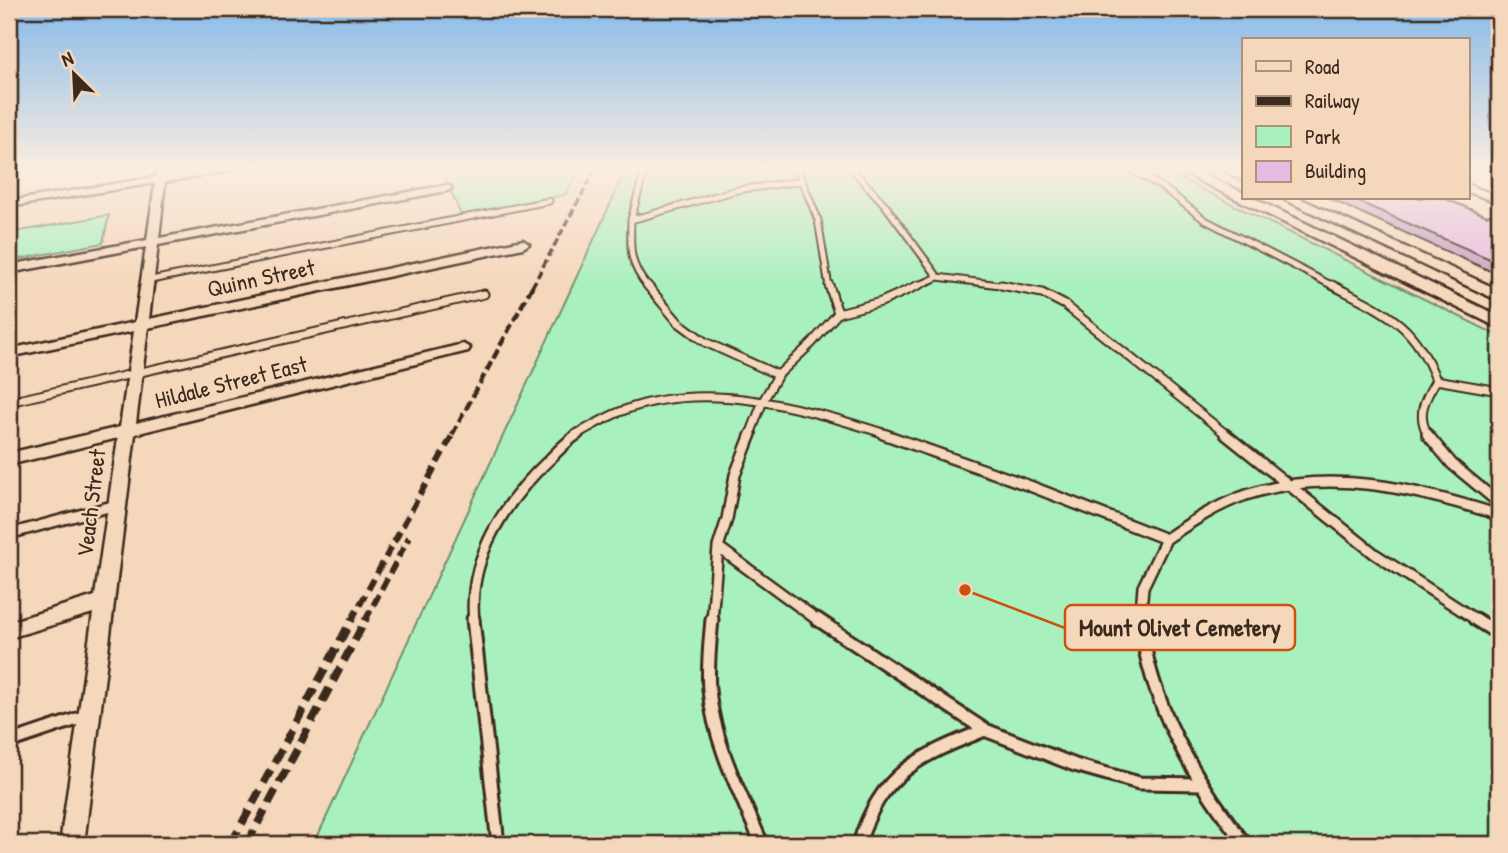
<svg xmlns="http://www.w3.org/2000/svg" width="1508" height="853" viewBox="0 0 1508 853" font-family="'Patrick Hand',sans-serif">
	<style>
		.green { fill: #a8f1be; stroke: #728e6e; stroke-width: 2 }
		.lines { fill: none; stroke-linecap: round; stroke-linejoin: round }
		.lane-far3-casing { stroke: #3b2a1e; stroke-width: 9 }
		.lane-far2-casing { stroke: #3b2a1e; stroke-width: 11 }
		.lane-far1-casing { stroke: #3b2a1e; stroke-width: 14 }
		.lane-casing { stroke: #3b2a1e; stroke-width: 17 }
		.street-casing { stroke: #3b2a1e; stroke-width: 5 }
		.secondary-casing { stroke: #3b2a1e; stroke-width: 5 }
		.lane-far3 { stroke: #f5d7bb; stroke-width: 5 }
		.lane-far2 { stroke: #f5d7bb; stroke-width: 7 }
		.lane-far1 { stroke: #f5d7bb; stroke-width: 9 }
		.lane { stroke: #f5d7bb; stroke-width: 11 }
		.street { fill: #f5d7bb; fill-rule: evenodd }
		.secondary { fill: #f5d7bb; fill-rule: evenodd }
		.rail-far3 { stroke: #3b2a1e; stroke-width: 3.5; stroke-dasharray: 8 3.5; stroke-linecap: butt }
		.rail-far2 { stroke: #3b2a1e; stroke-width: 4.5; stroke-dasharray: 10 4.5; stroke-linecap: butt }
		.rail-far1 { stroke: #3b2a1e; stroke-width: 6; stroke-dasharray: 12 6; stroke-linecap: butt }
		.rail { stroke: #3b2a1e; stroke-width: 8; stroke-dasharray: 15 8; stroke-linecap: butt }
		.wall { fill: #c7a1c2; stroke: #3b2a1e; stroke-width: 2 }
		.building { fill: #e7bbe1; stroke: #3b2a1e; stroke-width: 2 }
		.labels { text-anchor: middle; stroke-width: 5; stroke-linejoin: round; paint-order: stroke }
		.street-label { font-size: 23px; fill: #3b2a1e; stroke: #f5d7bb }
		.leader { fill: none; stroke: #ce520f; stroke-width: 2.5 }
		.callout-dot { fill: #ce520f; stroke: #f5d7bb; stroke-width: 2.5 }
		.callout { fill: #f5d7bb; stroke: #ce520f; stroke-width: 2.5 }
		.callout-label { font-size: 24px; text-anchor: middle; font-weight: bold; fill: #3b2a1e }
	</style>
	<rect width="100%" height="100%" fill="#f5d7bb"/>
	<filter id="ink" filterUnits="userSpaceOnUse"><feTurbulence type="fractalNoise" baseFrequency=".0143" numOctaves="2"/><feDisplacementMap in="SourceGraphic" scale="14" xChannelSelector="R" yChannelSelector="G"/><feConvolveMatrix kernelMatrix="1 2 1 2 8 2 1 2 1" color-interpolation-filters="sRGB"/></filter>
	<g filter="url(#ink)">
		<path class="green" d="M441,168h140l-16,27 -104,20z
			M627,168h532l340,168v508h-1185z
			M109,215l-6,28 -94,18v-28z"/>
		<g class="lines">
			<g class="lane-far3-casing">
				<path id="lane-far3" d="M797,168l21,52 11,67
					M851,168l34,37 53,72
					M1129,168l33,19 43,33 130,67
					M631,220l14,-52
					M146,281l403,-80
					M648,287c-19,-23 -18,-38 -17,-67l106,-30 65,-9
					M915,287l23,-10 77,10"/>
			</g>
			<g class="lane-far2-casing">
				<path id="lane-far2" d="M647,285l31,37 27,20 73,33
					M829,285l9,28
					M1001,285l41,8 23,12 162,130
					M1332,285c52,27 82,37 104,95 -11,19 -20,34 -8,55
					M1436,380l63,11
					M9,402l475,-108
					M575,435c15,-8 31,-18 47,-24 85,-33 185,-2 267,24
					M750,435l13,-34 15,-26 34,-32 26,-30 43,-11 38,-17"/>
			</g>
			<g class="lane-far1-casing">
				<path id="lane-far1" d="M883,434l147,52 136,53c25,-17 51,-34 80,-44 84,-28 171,-6 253,20
					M1225,434l150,120 103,67
					M1427,434l25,30 47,39
					M9,534l107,-29
					M718,547l101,74
					M474,621c-7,-63 32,-121 76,-162 9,-9 18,-19 28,-25
					M712,621l6,-74 9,-28 8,-44 16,-41
					M1140,621l3,-34 23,-48"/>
			</g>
			<g class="lane-casing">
				<path id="lane" d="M473,619l25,225
					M712,619c-2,23 -5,48 -3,71 5,54 32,105 53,154
					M817,619l168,111 90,35 64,18 62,1
					M1140,619c10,86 53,158 105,225
					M1475,619l24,15
					M9,742l77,-26
					M859,844c21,-72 61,-88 126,-114"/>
			</g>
			<g class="street-casing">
				<path id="street" d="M157,168h10l-1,7 44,-7h24l-5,3 -64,11 -6,56 288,-53 5,3 -5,3 -289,54 -9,74 374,-79 6,4 -6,4 -375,80 -12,95 327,-79 7,4 -2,3 -333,83 -51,410h-24l33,-231 -84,25v-16l86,-26 23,-158 -109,27v-12l111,-26 14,-96 -125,26v-8l126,-27 11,-75 -137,26v-8l138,-25 8,-57 -146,24v-6l147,-24z
					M1468,185l31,11v7l-31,-11z"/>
			</g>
			<g class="secondary-casing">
				<path id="secondary" d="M1173,168h18l53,25v5h9l246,118v12z
					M1217,168h18l9,4v9z
					M1281,198h18l200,92v11z"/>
			</g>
			<use href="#lane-far3" class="lane-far3"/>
			<use href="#lane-far2" class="lane-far2"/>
			<use href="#lane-far1" class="lane-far1"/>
			<use href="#lane" class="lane"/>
			<use href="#street" class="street"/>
			<use href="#secondary" class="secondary"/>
			<path class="rail-far3" d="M532,287l64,-119"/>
			<path class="rail-far2" d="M452,435l81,-150"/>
			<path class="rail-far1" d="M351,621l102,-187
				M365,621l44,-84"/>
			<path class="rail" d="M231,844l121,-225
				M247,844l119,-225"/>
		</g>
		<path class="wall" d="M1328,198h122l-4,1 41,17 12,-4v63z"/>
		<path class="building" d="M1350,198h93l44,18 12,-4v51z"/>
	</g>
	<linearGradient id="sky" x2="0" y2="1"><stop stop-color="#86baea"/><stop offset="0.59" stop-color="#faede0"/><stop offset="1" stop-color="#faede0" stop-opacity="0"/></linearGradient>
	<rect width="1508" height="287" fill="url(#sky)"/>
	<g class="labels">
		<g class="street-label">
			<text transform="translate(261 278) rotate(-12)" y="8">Quinn Street</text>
			<text transform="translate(231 382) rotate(-14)" y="8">Hildale Street East</text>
			<text transform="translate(91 503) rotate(-83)" y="8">Veach Street</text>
		</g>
	</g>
	<path class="leader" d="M965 590L1065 628"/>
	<circle class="callout-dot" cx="965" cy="590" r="7"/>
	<rect class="callout" x="1065" y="605" width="230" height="45" rx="7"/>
	<g class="callout-label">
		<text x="1180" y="636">Mount Olivet Cemetery</text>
	</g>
	<rect width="1508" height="853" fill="none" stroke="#f5d7bb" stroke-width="35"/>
	<rect x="18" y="18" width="1473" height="818" fill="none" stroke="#3b2a1e" stroke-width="2.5" filter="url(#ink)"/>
	<rect x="1242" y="38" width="228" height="161" fill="#f5d7bb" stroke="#ab927c" stroke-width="2"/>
	<rect x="1256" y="61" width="35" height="10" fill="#f5d7bb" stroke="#ab927c" stroke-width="2"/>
	<text x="1305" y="74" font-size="21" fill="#3b2a1e">Road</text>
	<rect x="1256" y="96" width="35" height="10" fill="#3b2a1e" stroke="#ab927c" stroke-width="2"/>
	<text x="1305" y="108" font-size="21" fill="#3b2a1e">Railway</text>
	<rect x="1256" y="126" width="35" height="21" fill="#a8f1be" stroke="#ab927c" stroke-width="2"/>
	<text x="1305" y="144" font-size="21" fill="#3b2a1e">Park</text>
	<rect x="1256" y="161" width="35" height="21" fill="#e7bbe1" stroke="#ab927c" stroke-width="2"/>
	<text x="1305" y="178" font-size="21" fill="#3b2a1e">Building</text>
	<g transform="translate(74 74) rotate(336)" stroke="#f5d7bb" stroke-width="5" paint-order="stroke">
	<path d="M0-5L12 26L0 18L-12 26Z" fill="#3b2a1e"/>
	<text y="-10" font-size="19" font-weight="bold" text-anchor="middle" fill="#3b2a1e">N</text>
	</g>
</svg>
